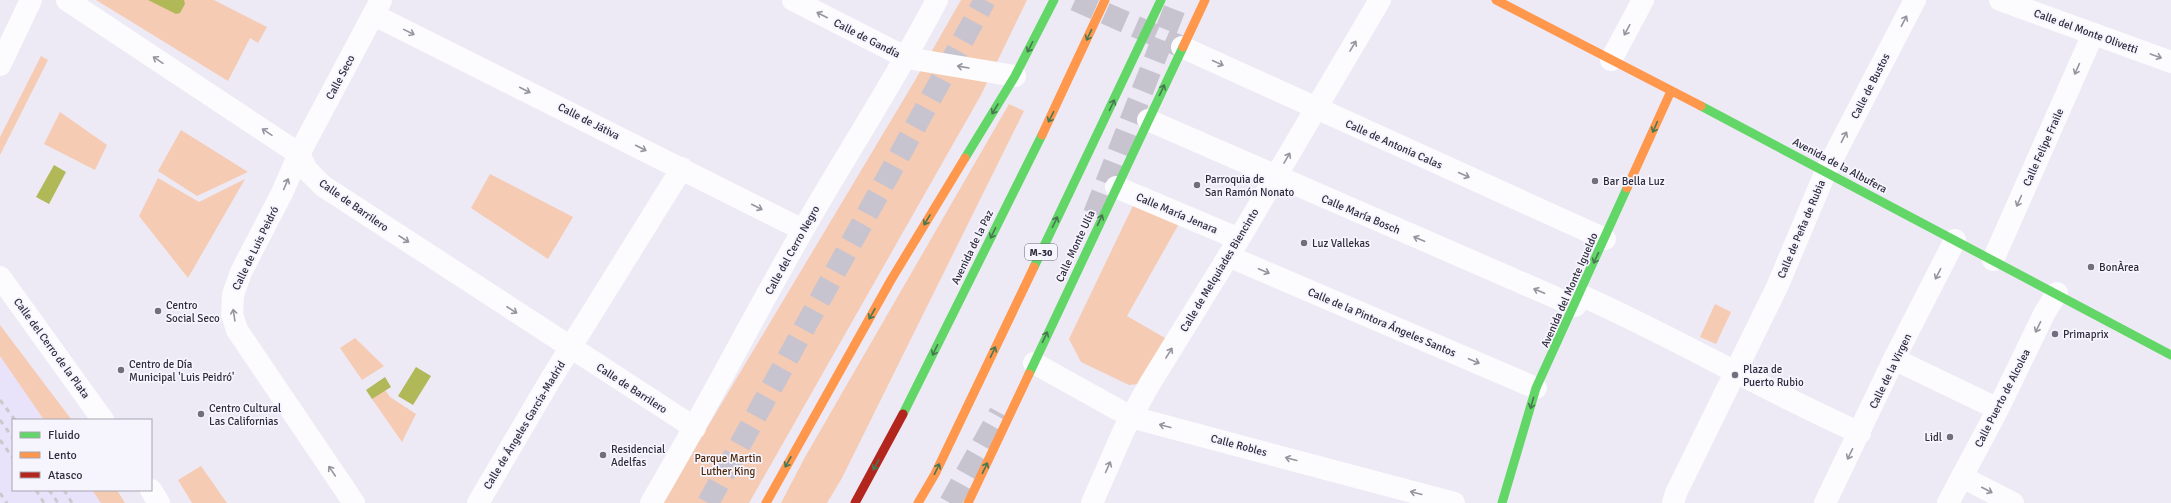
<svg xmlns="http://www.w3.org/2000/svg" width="2171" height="503" viewBox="0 0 2171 503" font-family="Signika,sans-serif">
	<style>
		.built { fill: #e8e3fa }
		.green { fill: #f6cbb3 }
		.water { fill: #b1b858 }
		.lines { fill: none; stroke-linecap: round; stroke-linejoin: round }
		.street-tunnel { stroke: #c7c4d0; stroke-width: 22; stroke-dasharray: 22 11; stroke-linecap: butt }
		.highway-tunnel { stroke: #c7c4d0; stroke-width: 22; stroke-dasharray: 22 11; stroke-linecap: butt }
		.street { stroke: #fcfcfe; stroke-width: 22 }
		.fast { stroke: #63d668; stroke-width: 9 }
		.slow { stroke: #ff974d; stroke-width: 9 }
		.jam { stroke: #b3261e; stroke-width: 9 }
		.rail { stroke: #cacacd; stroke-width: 3; stroke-dasharray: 5 5; stroke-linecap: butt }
		.oneway { stroke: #96949e }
		.oneway2 { stroke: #477851 }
		.poi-dot { fill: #726e7e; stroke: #f6f5fe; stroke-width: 1.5 }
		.labels { text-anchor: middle; stroke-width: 3.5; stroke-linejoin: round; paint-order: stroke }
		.shield { fill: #f6f5fe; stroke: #6b6878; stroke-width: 1 }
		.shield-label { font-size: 10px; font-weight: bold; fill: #302c3e }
		.street-label { font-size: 11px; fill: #302c3e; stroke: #f6f5fe }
		.poi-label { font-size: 11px; fill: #302c3e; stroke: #f6f5fe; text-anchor: start }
		.park-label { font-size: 11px; fill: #50290a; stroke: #f6f5fe }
	</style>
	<rect width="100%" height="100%" fill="#edeaf5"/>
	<path class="built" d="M0,356l44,64h-31v70h79l9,13h-101z"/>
	<path class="green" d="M96,0h118l53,27 -9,16 -8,-5 -22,43z
		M961,0h66l-46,95 -232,408h-87l252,-421z
		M41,56l7,4 -48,95v-18z
		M1009,104l15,7 -182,367 -15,25h-46l24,-46z
		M60,112l47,33 -12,25 -51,-26z
		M181,130l67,42 -51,24 -39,-25z
		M490,174l83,43 -25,42 -77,-51z
		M158,178l41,24 46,-23 -57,99 -49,-62z
		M1140,191l40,31 -53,94 38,22 -27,46 -9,1 -48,-23 -12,-23z
		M1715,304l16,8 -15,32 -16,-7z
		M0,325l71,94 1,1h-28l-44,-64z
		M355,338l29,28 -22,14 -22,-32z
		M385,390l5,7 26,17 -14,28 -30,-43z
		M201,466l26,37h-35l-14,-23z
		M92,490h25l8,13h-24z"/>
	<path class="water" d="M148,0h36l1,4 -5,9 -4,1z
		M54,165l12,7 -17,32 -13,-7z
		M416,367l15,9 -18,29 -15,-9z
		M385,377l6,10 -19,12 -6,-9z"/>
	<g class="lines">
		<path class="street-tunnel" d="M1075,0l107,47"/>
		<path class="highway-tunnel" d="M1094,214l84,-214
			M708,503l277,-503
			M950,503l50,-90"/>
		<path class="street" d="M67,0l232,154 8,16 16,16 372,242
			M793,0l114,58 108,18
			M2000,0l171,62
			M374,15l429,215
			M1182,47l423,192
			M1611,60l32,-60
			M0,65l31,-65
			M1148,120l427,186
			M1116,187l123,52
			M1228,256l308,132
			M1993,260l100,-226
			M0,277l103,143
			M1580,295c95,42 185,96 280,138
			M1894,359l104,50
			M1034,363l97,54 323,86
			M1962,477l51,26
			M151,490l8,13
			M354,503l-117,-173 -5,-16 1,-19 8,-23 41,-79 17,-39 82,-154
			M478,503l71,-121 133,-214
			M651,503c53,-90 100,-182 152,-273 44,-77 93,-151 134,-230
			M1092,503l32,-73 25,-45 90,-146 141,-239
			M1673,503l3,-10 101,-206 49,-116 89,-171
			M1825,503l69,-144 61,-119
			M1948,503l50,-94 47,-97 12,-19"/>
		<path class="fast" d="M1701,106l470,249
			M965,158l50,-82 39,-76
			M1034,267l127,-267
			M1029,374l154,-327
			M903,414l139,-279
			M1502,503l34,-115 91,-200"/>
		<path class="slow" d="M1496,0l205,106
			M1183,47l22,-47
			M1042,135l63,-135
			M1627,188l44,-97
			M891,280l74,-122
			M766,503l125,-223
			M918,503l17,-29 99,-207
			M968,503l61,-129"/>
		<path class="jam" d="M855,503l48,-89"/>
		<path class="rail" d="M0,400l15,20
			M0,420l13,18
			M0,440l13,18
			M36,490l8,13
			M49,490l9,13
			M64,490l8,13
			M0,493l7,10"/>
	</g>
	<defs><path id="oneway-shaft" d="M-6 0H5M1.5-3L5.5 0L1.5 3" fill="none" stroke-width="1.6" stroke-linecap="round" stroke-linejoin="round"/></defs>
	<g class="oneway">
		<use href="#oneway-shaft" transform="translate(822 15) rotate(-153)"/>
		<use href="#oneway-shaft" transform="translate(1904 21) rotate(-63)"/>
		<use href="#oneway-shaft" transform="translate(1627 30) rotate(118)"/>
		<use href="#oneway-shaft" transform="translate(409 32) rotate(26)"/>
		<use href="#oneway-shaft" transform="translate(1353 46) rotate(-59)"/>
		<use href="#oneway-shaft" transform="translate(2156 56) rotate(20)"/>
		<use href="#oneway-shaft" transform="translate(158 60) rotate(-146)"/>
		<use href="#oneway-shaft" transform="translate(1218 63) rotate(25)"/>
		<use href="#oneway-shaft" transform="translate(963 67) rotate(-170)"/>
		<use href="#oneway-shaft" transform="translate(2077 69) rotate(114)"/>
		<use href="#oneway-shaft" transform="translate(525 90) rotate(27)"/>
		<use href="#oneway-shaft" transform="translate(267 132) rotate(-146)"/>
		<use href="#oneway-shaft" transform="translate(1844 137) rotate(-63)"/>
		<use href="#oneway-shaft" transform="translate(641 148) rotate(27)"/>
		<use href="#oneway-shaft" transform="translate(1287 158) rotate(-60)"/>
		<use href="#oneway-shaft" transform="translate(1464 175) rotate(24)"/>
		<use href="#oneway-shaft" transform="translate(286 184) rotate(-67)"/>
		<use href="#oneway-shaft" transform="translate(2019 201) rotate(114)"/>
		<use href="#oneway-shaft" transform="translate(757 207) rotate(27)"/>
		<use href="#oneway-shaft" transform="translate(404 239) rotate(33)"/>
		<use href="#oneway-shaft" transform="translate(1419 239) rotate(-157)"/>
		<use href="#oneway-shaft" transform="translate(1264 271) rotate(23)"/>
		<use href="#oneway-shaft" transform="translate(1938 274) rotate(117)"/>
		<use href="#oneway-shaft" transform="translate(1539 291) rotate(-157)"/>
		<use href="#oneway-shaft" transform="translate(512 310) rotate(33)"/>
		<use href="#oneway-shaft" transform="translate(234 315) rotate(-99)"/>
		<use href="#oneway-shaft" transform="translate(2038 327) rotate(116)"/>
		<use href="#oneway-shaft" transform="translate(1169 353) rotate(-58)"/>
		<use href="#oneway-shaft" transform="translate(1474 361) rotate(23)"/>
		<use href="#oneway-shaft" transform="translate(1165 426) rotate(-165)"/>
		<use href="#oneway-shaft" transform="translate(1850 454) rotate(116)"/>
		<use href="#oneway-shaft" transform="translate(1291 459) rotate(-165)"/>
		<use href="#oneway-shaft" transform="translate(1108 467) rotate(-66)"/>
		<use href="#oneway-shaft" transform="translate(332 471) rotate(-124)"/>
		<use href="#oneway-shaft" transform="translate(1987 490) rotate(27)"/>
		<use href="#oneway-shaft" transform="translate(1416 493) rotate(-165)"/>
	</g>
	<g class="oneway2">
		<use href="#oneway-shaft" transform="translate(1089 35) rotate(115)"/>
		<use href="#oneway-shaft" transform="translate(1030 47) rotate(117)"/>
		<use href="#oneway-shaft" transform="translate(1162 90) rotate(-65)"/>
		<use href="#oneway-shaft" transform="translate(1112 105) rotate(-65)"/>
		<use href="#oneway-shaft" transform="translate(995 109) rotate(121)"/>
		<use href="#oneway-shaft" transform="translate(1051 117) rotate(117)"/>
		<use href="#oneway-shaft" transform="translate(1655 127) rotate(114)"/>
		<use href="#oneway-shaft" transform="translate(927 220) rotate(121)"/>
		<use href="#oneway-shaft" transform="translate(1100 220) rotate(-65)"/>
		<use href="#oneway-shaft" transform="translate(1055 222) rotate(-64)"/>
		<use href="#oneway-shaft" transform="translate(993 233) rotate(116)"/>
		<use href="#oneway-shaft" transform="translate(1596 258) rotate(115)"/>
		<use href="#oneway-shaft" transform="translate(872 314) rotate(119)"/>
		<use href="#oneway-shaft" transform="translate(1045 337) rotate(-65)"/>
		<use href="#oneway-shaft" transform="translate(935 350) rotate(116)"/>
		<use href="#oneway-shaft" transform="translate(993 352) rotate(-64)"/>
		<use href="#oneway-shaft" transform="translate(1532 403) rotate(106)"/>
		<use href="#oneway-shaft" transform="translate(788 462) rotate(119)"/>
		<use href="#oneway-shaft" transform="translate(876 465) rotate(119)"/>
		<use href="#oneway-shaft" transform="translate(985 468) rotate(-64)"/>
		<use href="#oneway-shaft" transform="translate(937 469) rotate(-64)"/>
	</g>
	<g class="poi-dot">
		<circle cx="1595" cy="181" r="4"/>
		<circle cx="1197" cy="185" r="4"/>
		<circle cx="1304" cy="243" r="4"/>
		<circle cx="2091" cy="267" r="4"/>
		<circle cx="158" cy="311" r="4"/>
		<circle cx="2055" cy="334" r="4"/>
		<circle cx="121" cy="370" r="4"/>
		<circle cx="1735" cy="375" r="4"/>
		<circle cx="201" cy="414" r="4"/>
		<circle cx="1950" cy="437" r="4"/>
		<circle cx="603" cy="455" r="4"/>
	</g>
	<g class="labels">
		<rect class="shield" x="1025" y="244" width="32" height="16" rx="3"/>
		<g class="shield-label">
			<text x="1041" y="256">M-30</text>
		</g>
		<g class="street-label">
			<text transform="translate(2086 31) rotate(20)" y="4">Calle del Monte Olivetti</text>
			<text transform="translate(867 38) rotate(27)" y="4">Calle de Gandía</text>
			<text transform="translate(340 77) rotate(-62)" y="4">Calle Seco</text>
			<text transform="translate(1870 86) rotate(-63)" y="4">Calle de Bustos</text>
			<text transform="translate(589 121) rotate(27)" y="4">Calle de Játiva</text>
			<text transform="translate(1394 144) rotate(24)" y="4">Calle de Antonia Calas</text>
			<text transform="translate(2043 147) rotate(-66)" y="4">Calle Felipe Fraile</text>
			<text transform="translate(1840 165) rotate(28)" y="4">Avenida de la Albufera</text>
			<text transform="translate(354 205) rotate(35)" y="4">Calle de Barrilero</text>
			<text transform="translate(1177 213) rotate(23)" y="4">Calle María Jenara</text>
			<text transform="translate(1361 214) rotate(23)" y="4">Calle María Bosch</text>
			<text transform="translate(1801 229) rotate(-67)" y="4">Calle de Peña de Rubia</text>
			<text transform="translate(1075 246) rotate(-65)" y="4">Calle Monte Ulía</text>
			<text transform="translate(972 247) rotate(-64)" y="4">Avenida de la Paz</text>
			<text transform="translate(255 248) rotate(-64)" y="4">Calle de Luis Peidró</text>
			<text transform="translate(792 250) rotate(-61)" y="4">Calle del Cerro Negro</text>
			<text transform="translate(1219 270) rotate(-59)" y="4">Calle de Melquiades Biencinto</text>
			<text transform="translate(1569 290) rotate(-66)" y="4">Avenida del Monte Igueldo</text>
			<text transform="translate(1382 322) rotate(23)" y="4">Calle de la Pintora Ángeles Santos</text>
			<text transform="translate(52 348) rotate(54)" y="4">Calle del Cerro de la Plata</text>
			<text transform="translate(1890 371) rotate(-64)" y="4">Calle de la Virgen</text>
			<text transform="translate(632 388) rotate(33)" y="4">Calle de Barrilero</text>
			<text transform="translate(2002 398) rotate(-63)" y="4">Calle Puerto de Alcolea</text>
			<text transform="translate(524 425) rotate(-59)" y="4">Calle de Ángeles García-Madrid</text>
			<text transform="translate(1239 445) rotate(15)" y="4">Calle Robles</text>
		</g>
		<g class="poi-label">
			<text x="1205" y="183">Parroquia de<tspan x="1205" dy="13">San Ramón Nonato</tspan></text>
			<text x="1603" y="185">Bar Bella Luz</text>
			<text x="1312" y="247">Luz Vallekas</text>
			<text x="2099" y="271">BonÀrea</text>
			<text x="166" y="309">Centro<tspan x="166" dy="13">Social Seco</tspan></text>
			<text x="2063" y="338">Primaprix</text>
			<text x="129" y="368">Centro de Día<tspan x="129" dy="13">Municipal 'Luis Peidró'</tspan></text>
			<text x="1743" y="373">Plaza de<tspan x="1743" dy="13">Puerto Rubio</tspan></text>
			<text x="209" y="412">Centro Cultural<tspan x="209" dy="13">Las Californias</tspan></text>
			<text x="1942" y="441" text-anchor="end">Lidl</text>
			<text x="611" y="453">Residencial<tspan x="611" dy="13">Adelfas</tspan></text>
		</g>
		<g class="park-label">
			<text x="728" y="462">Parque Martin<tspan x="728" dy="13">Luther King</tspan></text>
		</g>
	</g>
	<rect x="12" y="419" width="140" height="72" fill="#f6f5fe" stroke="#a7a5b1"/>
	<rect x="20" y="432" width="20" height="6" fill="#63d668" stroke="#a7a5b1"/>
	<text x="48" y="439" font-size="12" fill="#302c3e">Fluido</text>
	<rect x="20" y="452" width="20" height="6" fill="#ff974d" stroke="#a7a5b1"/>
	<text x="48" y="459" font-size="12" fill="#302c3e">Lento</text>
	<rect x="20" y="472" width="20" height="6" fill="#b3261e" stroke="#a7a5b1"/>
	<text x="48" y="479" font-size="12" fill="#302c3e">Atasco</text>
</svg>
